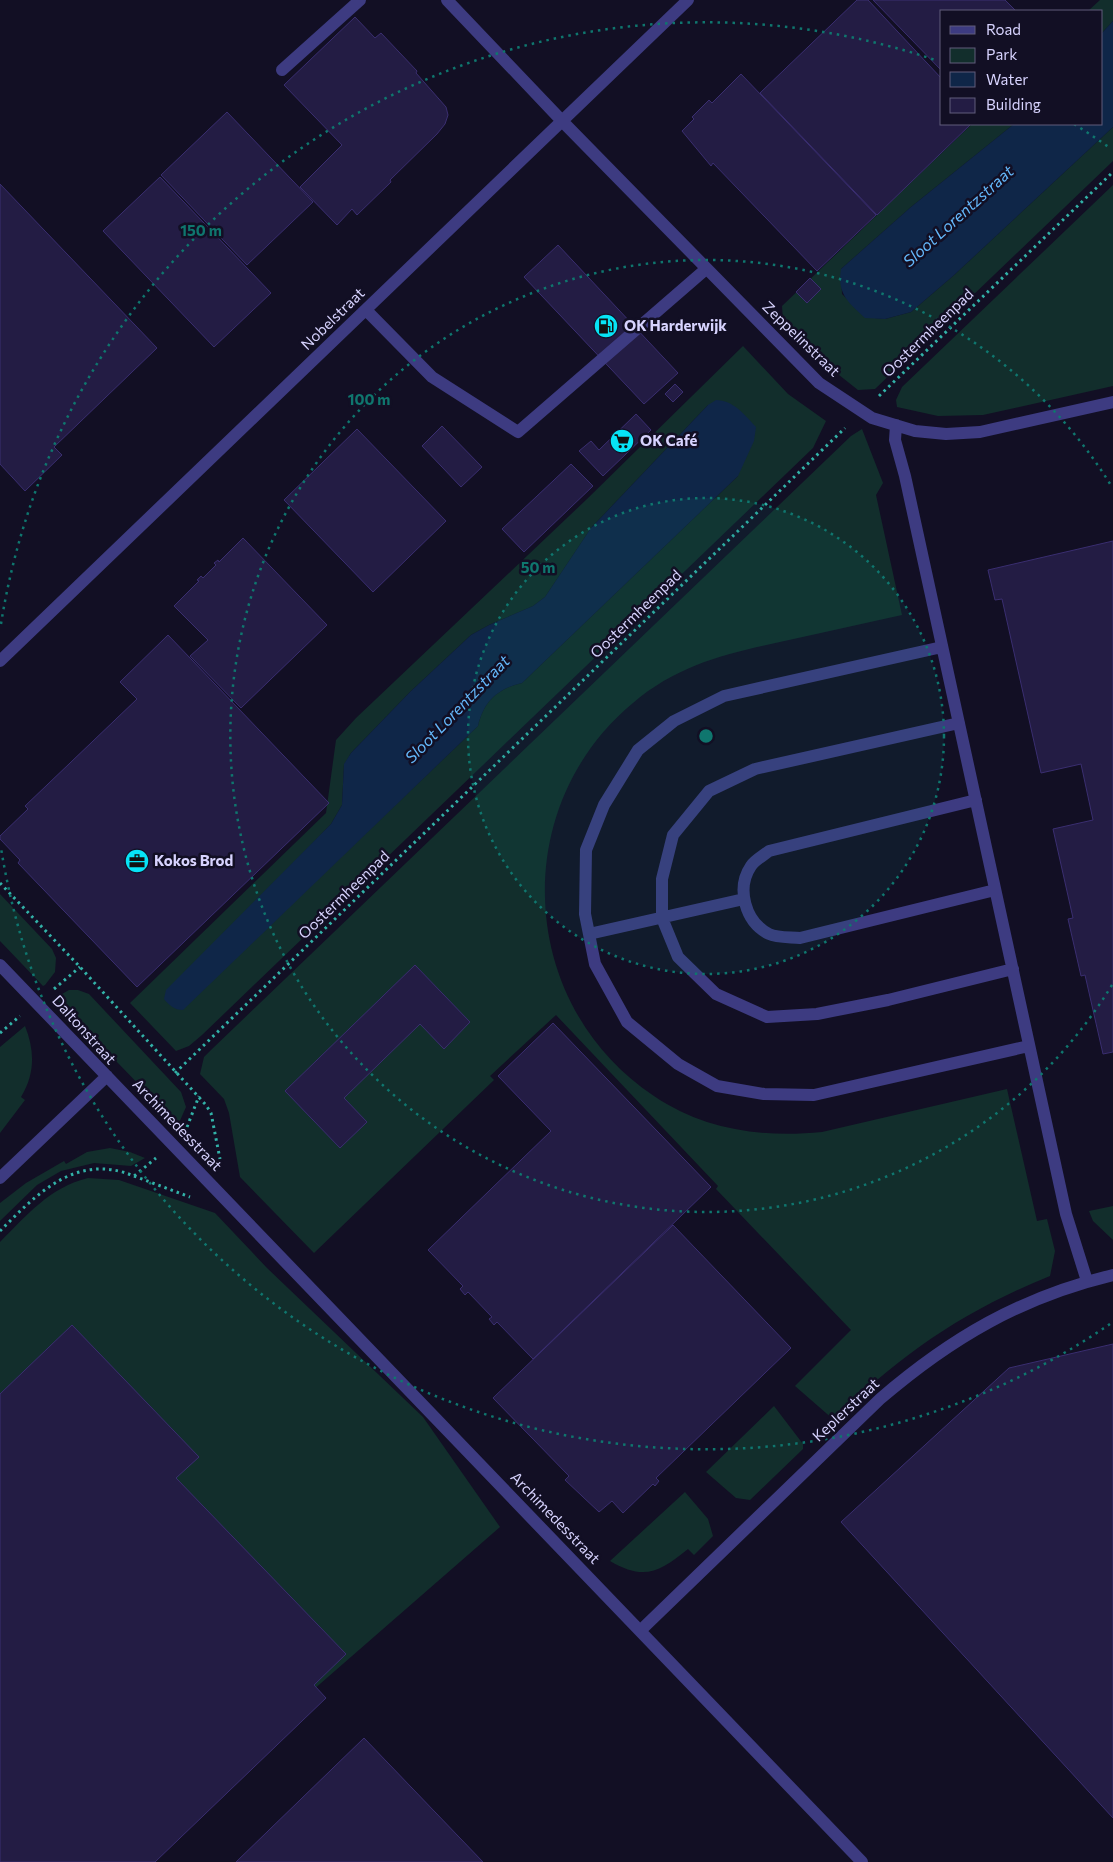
<svg xmlns="http://www.w3.org/2000/svg" width="1113" height="1862" viewBox="0 0 1113 1862" font-family="Commissioner,sans-serif">
	<style>
		.green { fill: #122e2c; fill-rule: evenodd }
		.water { fill: #0f2648 }
		.building { fill: #231c44; stroke: #3a2e70 }
		.lines { fill: none; stroke-linecap: round; stroke-linejoin: round }
		.path { stroke: #32b2a8; stroke-width: 3; stroke-dasharray: 2.5 4; stroke-linecap: butt }
		.minor { stroke: #3d3b81; stroke-width: 12 }
		.ring { fill: none; stroke: #0f766e; stroke-width: 2.5; stroke-dasharray: 2.5 5 }
		.labels { text-anchor: middle; stroke-width: 5; stroke-linejoin: round; paint-order: stroke }
		.street-label { font-size: 15px; fill: #d7d3fe; stroke: #120f24 }
		.poi-label { font-size: 15px; font-weight: bold; fill: #d7d3fe; stroke: #120f24; text-anchor: start }
		.water-label { font-size: 16px; font-style: italic; fill: #64b8fb; stroke: #120f24 }
		.centre { fill: #0f766e; stroke: #120f24; stroke-width: 2.5 }
		.ring-label { font-size: 15px; text-anchor: middle; font-weight: bold; fill: #0f766e; stroke: #120f24; stroke-width: 5; stroke-linejoin: round; paint-order: stroke }
	</style>
	<rect width="100%" height="100%" fill="#120f24"/>
	<path class="green" d="M1100,0h13v21l-11,12v-22h-14z
		M972,124h42l-103,83 -70,62 1,25 23,23 20,2 26,-7 42,-36 160,-149v34l-238,228 -17,1 -24,-19 -51,-50 -1,-15z
		M1113,185v201l-130,29 -45,1 -41,-9 -1,-7 6,-13z
		M743,346l45,48 38,27 -13,27 -611,587 -13,11 -13,5 -46,-48 196,-190 10,-73 20,-22 231,-219zM708,405l30,71 -216,207c-25,6 -38,18 -44,43l-207,198 16,-54 44,-46 11,-19 2,-40 7,-12 59,-61 61,-57 18,-10 44,-19 12,-9 46,-69z
		M862,429l21,54 -7,12 26,120c-38,8 -75,17 -113,25 -59,13 -109,23 -156,63 -126,104 -115,303 21,393 50,34 109,42 168,36l185,-43 30,132 10,-2 8,32 -5,25c-85,34 -151,79 -216,144l-39,-34 56,-56 -135,-141 2,-3 -162,-171 -66,61 4,4 -180,173 -74,-76 -11,-64 -5,-14 -24,-25 4,-17 7,-7 640,-614z
		M0,894l52,55 4,9 -1,14 -10,13 -2,1 -43,-45z
		M69,990h9l11,4 92,98 5,15 -8,18 -123,-127z
		M25,1026c10,25 10,48 -4,71l4,3 -25,33v-86z
		M110,1148l20,4 15,6 -14,8 -37,-3 -33,8 -24,14 -37,36v-18l26,-20 38,-22 2,3 21,-12z
		M88,1178l31,2 96,33 52,55 156,149 77,110 -384,335h-116v-620c26,-26 50,-55 88,-64z
		M1113,1206v34l-20,-19 -4,-10z
		M774,1406l29,38v5l-53,51 -14,-2 -30,-26z
		M685,1492l23,27 5,17 -19,19 -6,-6c-28,23 -44,32 -78,12z"/>
	<path class="water" d="M1113,21v106l-160,149 -42,36 -26,7 -20,-1c-17,-16 -28,-24 -24,-49l70,-62 103,-83h88v-91z
		M716,400c17,0 29,15 40,27l-2,14 -16,35 -216,207c-25,6 -38,18 -44,43l-295,284c-9,0 -14,-5 -19,-11l2,-9 165,-166 11,-19 2,-41 7,-11 59,-61 61,-57 18,-10 44,-19 12,-9 46,-69 117,-123z"/>
	<path class="building" d="M857,0h11l74,79v45h29l-94,91 -117,-122z
		M873,0h132l11,11h-74v60z
		M355,17l20,21 6,-5 36,38 -1,2 30,34 2,8 -3,9 -8,10 -47,46 1,2 -34,33 -5,-6 -15,16 -37,-38 42,-42 -58,-60z
		M741,74l135,141 -59,56 -104,-108 -2,3 -29,-35 12,-12 -2,-2 17,-17 3,3z
		M227,112l86,90 -66,63 -86,-90z
		M160,177l111,116 -57,54 -111,-116z
		M0,184l157,164 -103,99 8,8 -37,36 -25,-27z
		M558,245l120,128 -34,31 -120,-127z
		M810,278l11,11 -14,14 -11,-11z
		M675,384l8,8 -10,10 -8,-8z
		M636,414l15,16 -48,46 -24,-25 12,-10 8,9z
		M442,426l40,41 -21,20 -39,-41z
		M357,429l89,92 -73,71 -89,-92z
		M571,464l22,22 -69,66 -22,-23z
		M243,538l84,87 -86,83 -51,-52 18,-16 -34,-34 25,-25 -2,-1 4,-4 2,2 13,-13 -2,-2 4,-3 1,2z
		M1113,541v511l-10,2 -18,-79 -4,1 -13,-57 5,-1 -20,-89 40,-9 -12,-56 -40,9 -39,-174 -7,1 -7,-30z
		M168,635l161,168 -192,184 -119,-124 2,-3 -20,-21v-3l28,-27 -3,-3 112,-107 -17,-17z
		M415,965l55,57 -26,27 -24,-25 -76,74 23,24 -27,26 -55,-57z
		M553,1023l158,164 -178,172 -36,-37 -3,3 -5,-6 3,-2 -24,-25 -3,3 -5,-6 3,-3 -35,-36 123,-119 -53,-55z
		M673,1225l118,123 -135,130 3,3 -4,5 -2,-2 -30,29 -11,-12 -13,11 -34,-32 4,-4 -76,-78z
		M72,1325l127,132 -23,21 170,176 -32,31 12,13 -171,164h-155v-468z
		M1113,1344v474l-272,-296 168,-154z
		M364,1738l119,124h-247z"/>
	<g class="lines">
		<path class="path" d="M879,396l234,-224
			M0,883l80,84 126,138 5,8 9,46
			M54,989l26,-22
			M0,1033l20,-17
			M175,1073l670,-645
			M187,1127l12,-31
			M134,1176l56,21
			M0,1231c37,-37 76,-79 134,-55l22,-18"/>
		<path class="minor" d="M447,0l116,122 256,261 53,35 43,13 31,3 34,-2 133,-30
			M282,70l78,-70
			M366,310l66,67 86,55 188,-163
			M896,425l-1,15 10,36 161,738 21,67
			M942,647l-218,49 -50,25 -36,29 -34,55 -18,45 -1,64 10,50 32,58 51,42 39,22 47,8 50,1 215,-49
			M0,661l688,-661
			M959,723l-204,46 -46,22 -36,44 -11,44v39l16,39 38,37 51,23 50,-3 71,-14 125,-31
			M976,800l-207,51c-6,5 -14,9 -18,15 -15,22 -6,56 18,68 8,4 22,3 31,4l195,-48
			M589,934l155,-35
			M0,965l862,897
			M0,1178l107,-102
			M641,1630l239,-231c71,-61 141,-102 233,-124"/>
	</g>
	<circle cx="706" cy="736" r="238" fill="#0f766e" fill-opacity=".12"/>
	<g class="ring">
		<circle cx="706" cy="736" r="238"/>
		<path d="M1112 985A476 476 0 1 1 1112 487"/>
		<path d="M1110 1324A714 714 0 0 1 1 848M1 624A714 714 0 0 1 938 61M1074 124A714 714 0 0 1 1110 148"/>
	</g>
	<defs>
		<g id="fuel-disc" transform="scale(1.25)"><circle r="9.5" fill="#07e3f6" stroke="#120f24"/><path d="M-5.5-6h7V0h2V4h1.3V-2.5L3-4.5l.8-.8L6-3V5H2.5V1h-1V6h-7ZM-4.2-4.7v3.2H.2V-4.7Z" fill="#111"/></g>
		<g id="supermarket-disc" transform="scale(1.25)"><circle r="9.5" fill="#07e3f6" stroke="#120f24"/><path d="M-6-5.5h2.5l.6 2H6L4.5 2H-2.5L-4.4-4H-6ZM-1.5 3.2a1.3 1.3 0 1 0 .1 0ZM3 3.2a1.3 1.3 0 1 0 .1 0Z" fill="#111"/></g>
		<g id="office-disc" transform="scale(1.25)"><circle r="9.5" fill="#07e3f6" stroke="#120f24"/><path d="M-6-3h4V-5.5h4V-3h4V5H-6ZM-1-4.5V-3h2v-1.5ZM-6 0V1H6V0Z" fill="#111"/></g>
	</defs>
	<g fill-rule="evenodd">
		<use href="#fuel-disc" x="606" y="326"/>
		<use href="#supermarket-disc" x="622" y="441"/>
		<use href="#office-disc" x="137" y="861"/>
	</g>
	<g class="labels">
		<g class="street-label">
			<text transform="translate(333 319) rotate(-44)" y="5">Nobelstraat</text>
			<text transform="translate(928 333) rotate(-44)" y="5">Oostermheenpad</text>
			<text transform="translate(801 339) rotate(44)" y="5">Zeppelinstraat</text>
			<text transform="translate(636 614) rotate(-44)" y="5">Oostermheenpad</text>
			<text transform="translate(344 895) rotate(-44)" y="5">Oostermheenpad</text>
			<text transform="translate(84 1030) rotate(48)" y="5">Daltonstraat</text>
			<text transform="translate(177 1125) rotate(46)" y="5">Archimedesstraat</text>
			<text transform="translate(846 1410) rotate(-43)" y="5">Keplerstraat</text>
			<text transform="translate(555 1518) rotate(46)" y="5">Archimedesstraat</text>
		</g>
		<g class="poi-label">
			<text x="624" y="331">OK Harderwijk</text>
			<text x="640" y="446">OK Café</text>
			<text x="154" y="866">Kokos Brod</text>
		</g>
		<g class="water-label">
			<text transform="translate(958 216) rotate(-42)" y="6">Sloot Lorentzstraat</text>
			<text transform="translate(457 709) rotate(-46)" y="6">Sloot Lorentzstraat</text>
		</g>
	</g>
	<circle cx="706" cy="736" r="8" class="centre"/>
	<g class="ring-label">
		<text x="201" y="236">150 m</text>
		<text x="369" y="405">100 m</text>
		<text x="538" y="573">50 m</text>
	</g>
	<rect x="940" y="10" width="162" height="115" fill="#120f24" stroke="#615d7b"/>
	<rect x="950" y="26" width="25" height="8" fill="#3d3b81" stroke="#615d7b"/>
	<text x="986" y="35" font-size="15" fill="#d7d3fe">Road</text>
	<rect x="950" y="48" width="25" height="15" fill="#122e2c" stroke="#615d7b"/>
	<text x="986" y="60" font-size="15" fill="#d7d3fe">Park</text>
	<rect x="950" y="72" width="25" height="15" fill="#0f2648" stroke="#615d7b"/>
	<text x="986" y="85" font-size="15" fill="#d7d3fe">Water</text>
	<rect x="950" y="98" width="25" height="15" fill="#231c44" stroke="#615d7b"/>
	<text x="986" y="110" font-size="15" fill="#d7d3fe">Building</text>
</svg>
